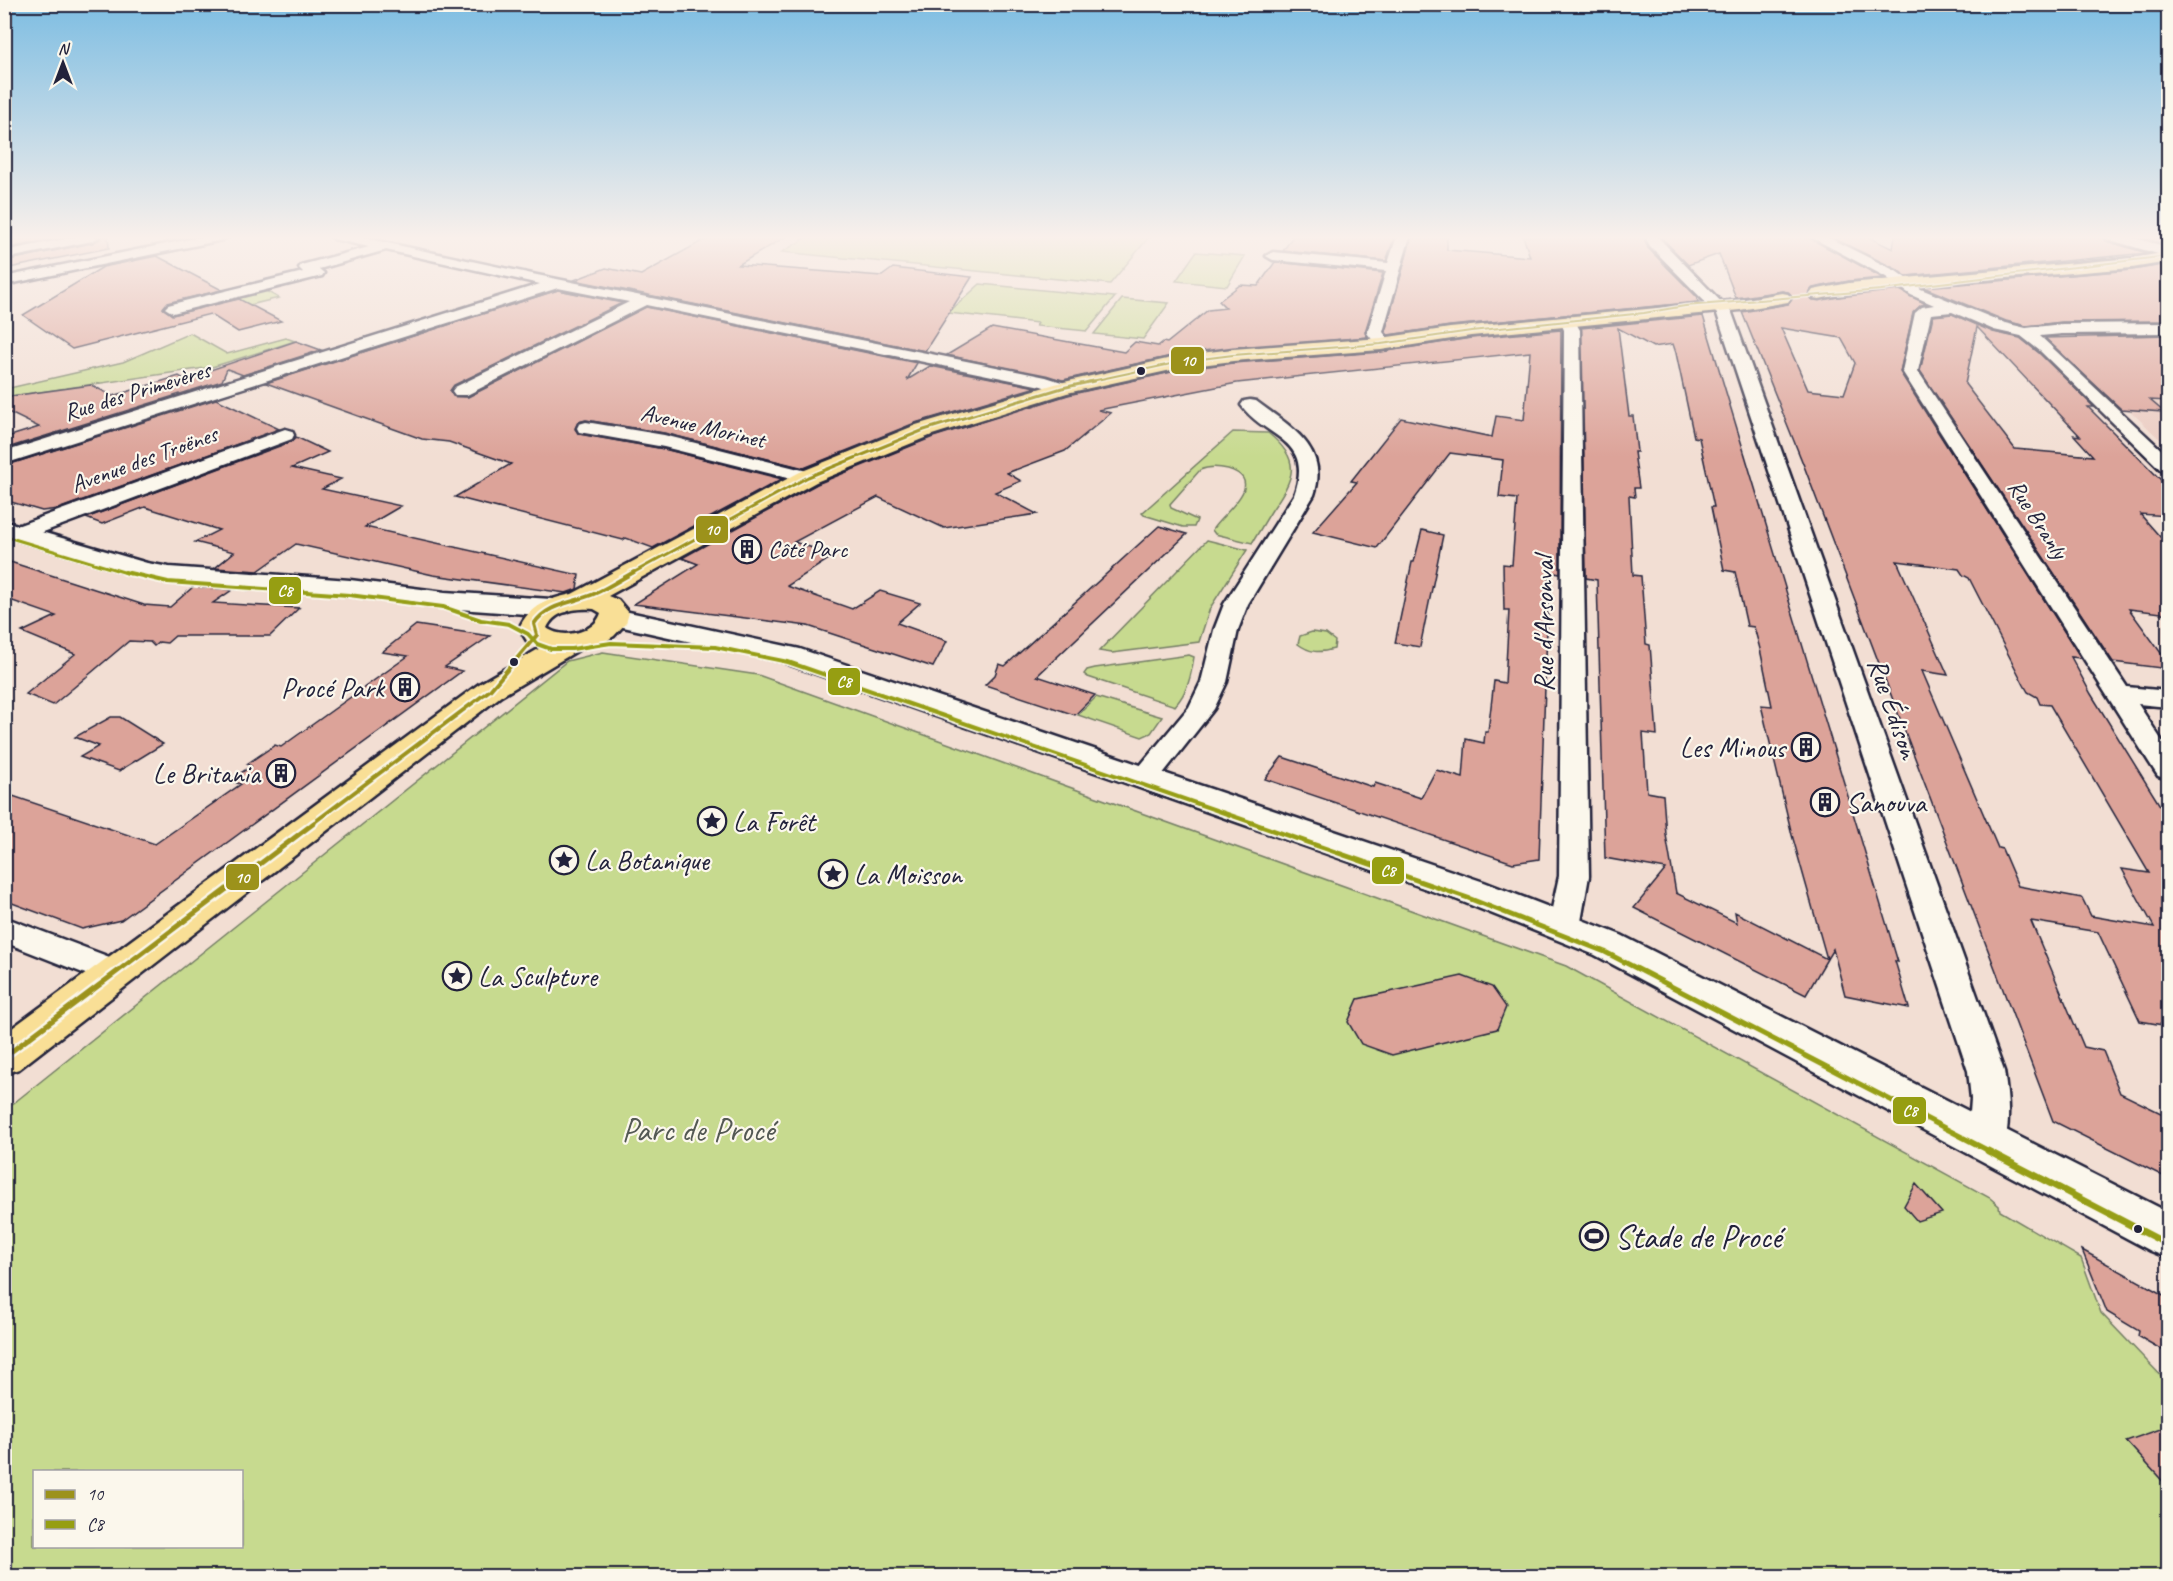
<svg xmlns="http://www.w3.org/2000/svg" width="2173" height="1581" viewBox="0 0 2173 1581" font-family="Caveat,sans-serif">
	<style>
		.built { fill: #ebccc2 }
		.green { fill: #c7da8f; stroke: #747e65; stroke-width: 1.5; fill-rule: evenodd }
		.building { fill: #dca399; stroke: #22223b; stroke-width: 1.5; fill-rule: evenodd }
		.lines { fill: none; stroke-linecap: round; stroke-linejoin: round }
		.street-casing { stroke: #22223b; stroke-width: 5 }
		.secondary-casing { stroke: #22223b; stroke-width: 5 }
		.primary-casing { stroke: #22223b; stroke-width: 5 }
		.street { fill: #fbf7ec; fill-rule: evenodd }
		.secondary { fill: #fbf7ec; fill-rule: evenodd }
		.primary { fill: #f9df96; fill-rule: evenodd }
		.bus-1-far3-casing { stroke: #fbf7ec; stroke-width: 4.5 }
		.bus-1-far2-casing { stroke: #fbf7ec; stroke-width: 6 }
		.bus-1-far1-casing { stroke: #fbf7ec; stroke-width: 8 }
		.bus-1-casing { stroke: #fbf7ec; stroke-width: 10 }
		.bus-2-far3-casing { stroke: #fbf7ec; stroke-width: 6 }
		.bus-2-far2-casing { stroke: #fbf7ec; stroke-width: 8 }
		.bus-2-far1-casing { stroke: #fbf7ec; stroke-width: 10 }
		.bus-2-casing { stroke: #fbf7ec; stroke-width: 11 }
		.bus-1-far3 { stroke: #9c921b; stroke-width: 2 }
		.bus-1-far2 { stroke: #9c921b; stroke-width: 3 }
		.bus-1-far1 { stroke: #9c921b; stroke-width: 4 }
		.bus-1 { stroke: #9c921b; stroke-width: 5 }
		.bus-2-far3 { stroke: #969e12; stroke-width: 3 }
		.bus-2-far2 { stroke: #969e12; stroke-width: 4 }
		.bus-2-far1 { stroke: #969e12; stroke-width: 5 }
		.bus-2 { stroke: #969e12; stroke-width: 7 }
		.bus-dot { fill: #22223b; stroke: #fbf7ec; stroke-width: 2 }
		.labels { text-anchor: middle; stroke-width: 4.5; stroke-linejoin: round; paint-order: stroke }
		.far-street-label { font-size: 24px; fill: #22223b; stroke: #fbf7ec }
		.far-poi-label { font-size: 24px; fill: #22223b; stroke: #fbf7ec; text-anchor: start }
		.street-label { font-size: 28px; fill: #22223b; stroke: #fbf7ec }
		.poi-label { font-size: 28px; fill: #22223b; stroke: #fbf7ec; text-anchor: start }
		.near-park-label { font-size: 33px; fill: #545954; stroke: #fbf7ec }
		.near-poi-label { font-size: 33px; fill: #22223b; stroke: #fbf7ec; text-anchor: start }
		.line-badge { stroke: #fbf7ec; stroke-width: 2 }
		.badge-label { font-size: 16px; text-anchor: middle; font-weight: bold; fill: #fff }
	</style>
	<rect width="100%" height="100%" fill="#f2ded3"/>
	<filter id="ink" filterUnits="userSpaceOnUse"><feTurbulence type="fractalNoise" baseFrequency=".0167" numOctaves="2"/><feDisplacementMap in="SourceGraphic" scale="12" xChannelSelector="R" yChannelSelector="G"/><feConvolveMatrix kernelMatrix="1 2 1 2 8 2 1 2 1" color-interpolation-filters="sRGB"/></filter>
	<g filter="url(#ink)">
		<path class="built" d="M2168,334v113l-110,-105 12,-7z"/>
		<path class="green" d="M809,236h341l-40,48 -328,-32z
			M1196,252l49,4 -18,30 -51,-5z
			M980,284l135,13 -28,34 -51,-5 2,-3 -90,-10z
			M264,290l15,8 -63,15 -7,-10z
			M1122,299l47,4 -26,36 -49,-5z
			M190,333l37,21 59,-16 9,3 -83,26 -207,30v-8l118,-27z
			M1233,432l35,1c35,28 26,45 4,77 -7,11 -13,22 -20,33l-37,-9 -3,-4c8,-15 58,-48 16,-61 -9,-2 -19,-3 -28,1l-30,34 1,4 26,12 -3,7h-11l-39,-12 -2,-2z
			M1207,540l40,10 -37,58 -11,34 -87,11 -13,-2z
			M1312,632l14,2 9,7 -1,8c-15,4 -24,4 -36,-5l2,-8z
			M603,652l155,23 808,291 424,232 9,8 1,5 81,47 20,55 67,70v193h-2163v-466l562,-449zM34,1472h208v74h-208z
			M1189,655l5,2c-3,19 -6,34 -19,49l-87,-29 -4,-3 3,-4 8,-2z
			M1096,697l66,20 -11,16 -9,4 -64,-22z"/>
		<path class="building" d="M4,236h67l-67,13z
			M101,236h7l1,12 -105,21v-8l88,-18 8,-4z
			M711,236h76l-49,29 144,11 11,-8 79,9 -47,74 -351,-71 32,-12 35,7z
			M1293,236h102l-9,25 -103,-10z
			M1412,236h35v14l83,7 -7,-21h120l5,12 49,49 1,5 -248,24 -62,9 -3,-3z
			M1660,236h147l76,42 -34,3 -36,7 -5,6 5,6 87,-10 26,14 -5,1 -8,8 -13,59 181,286 -10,-1 20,37 78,126v206l-29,-5 -42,-89 -67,-11 53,126 19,4 17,42 49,24v62l-116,-58 -249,-655 -62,-154 46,-8 5,-7 -5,-5 -6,-1 -46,7 -17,-44 -31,11zM1781,328l60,10 14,25 -11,31 -36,-4zM1897,561l62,8 4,6 6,3 55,107 4,7 9,5 3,7 10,1 99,168 -27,-4 32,58 -63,-11 -9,-18 -64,-12 -16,-37 -4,-1 -76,-177 26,4z
			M1829,236h37l27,13 2,-13h207l4,5 41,12 -241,23z
			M2134,236h35v9z
			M157,256l65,34 -55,13 -4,5 9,7 67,-16 42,22 -43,11 -28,-18 -138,35 -49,-34 80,-48z
			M1275,262l108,11 -18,59 2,5 -182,16 -122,27 -116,-25 45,-27 132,24 11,-10 23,4 5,-4 4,1 41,-33 18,-2 -7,-7 21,-16 18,1z
			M2169,264v57l-107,1 -36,4 -20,-5 -83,-34 209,-17z
			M558,290l64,13 -168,82 -4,6 3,5 15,1 178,-90 271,56 -10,17 23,-14 106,21 -121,36 -111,45 -140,-35 -78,-13 -8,2 -3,7 4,5 85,15 118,30 -129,69 -27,-10 -3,2 -168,-43 56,-33 -62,-22 -27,-3 -156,-56z
			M1952,314l41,18 27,6 19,15 55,54h-6l81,81v28l-29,-2 29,33v67l-40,-5 40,55v5l-56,-7 -193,-291 13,-55zM1977,327l103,109 -6,-1 19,21 -78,-7 -50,-65z
			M1703,316l195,646 -3,-1 14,47 -64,-13 -12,-46 -6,10 -35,-124 -31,-130 11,1 -12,-57 -6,-22 -7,-1 -12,-54 -11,-2 -13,-63h3l-15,-69 -5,-1 -18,-84 -3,-9 -20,3 -35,-19 11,88h4l4,36h-3l5,36h-5l1,9 -6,-1 4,79 8,1 5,68 4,1 7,90 -14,-2 4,59 16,3 3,40 10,58 61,30 -2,-11 92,47 -21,36 -172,-87 32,-39 -61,-11 -8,-278 -11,-2 -5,-250z
			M1561,330l-1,244 -11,-2 -10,287 -26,4 -248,-84 17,-22 91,30 2,-4 46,15 15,-28 27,8 3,-39 18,4 1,-11h3l6,-51 11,2 4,-73h-5l-1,-46 9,1 5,-66 -18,-2 4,-37 -53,-7 -73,95 -64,-16 44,-50 -6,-1 50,-63 91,19 4,-21 28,4 6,-68 -293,31 -139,27 13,3 -46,38 -58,22 14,8 -26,11 42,22 -93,14 -66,-31 -84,45 41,13 -48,31 65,23 28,-18 40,12 -23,20 50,18 -14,26 -125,-41 -174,-22 64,-40 -16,-6 135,-74 116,-47 135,-42 117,-26 48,-6 148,-11 90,-14z
			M2169,335v66l-19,-1 14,12 -43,-3 -76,-71z
			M296,341l25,9 -78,25 -16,-6 -5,12 -218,68v-11l35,-11 -35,-17v-13l87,-12 22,11 66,-20 5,3z
			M216,399l63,30 -221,80 -16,2 -38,-11v-34z
			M296,437l32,15 -36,16 49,11 -19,10 79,17 -36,21 214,48 -2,14 -11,4 -133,-18 -137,-31 -38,27 -43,-3 19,-16 -39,-10 24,-12 -74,-23 -43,17 -16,-6 207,-77z
			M1159,526l28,8 -150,142 58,19 -20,20 -90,-30 10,-10 4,-11 6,2z
			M1422,530l21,5 -23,112 -25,-4 17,-81h2z
			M4,560l140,45 26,2 23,-20 39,3 -19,13 86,5 -29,28h-95l-8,7 -8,-1 -5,4 -4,-4 -21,-1 -76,64 -27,-11 49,-40 -53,-22 34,-16 -52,-18z
			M416,625l74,11 -45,31 17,4 -341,249 -39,9 -78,-29v-107l151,51 86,-60 -12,-3 22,-15 -4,-2 28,-19 6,2 127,-91 -26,-4z
			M111,717h9l43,27 -44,27 -39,-14 19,-11 -24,-9z
			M1462,976l30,11 14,20 -9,22 -105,26 -31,-11 -13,-22 10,-23z
			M1916,1184l26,29 -25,8 -13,-15z
			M2082,1250l87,48v56l-31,-18 1,-5 -32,-19z
			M2169,1426v62l-43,-47z"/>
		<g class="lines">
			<g class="street-casing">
				<path id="street" d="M80,236l19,1 -7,4 -88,18v-8z
					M205,236h24l-7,4 -218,45v-8z
					M332,236h23l182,39 509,102 22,7 3,4 -3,4 -6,1 -21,-7 -395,-81 -179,90h-12l-3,-4 3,-4 174,-85 -71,-14 -554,176v-12l536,-168 -154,-34 -67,19 5,4 -2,3 -149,37 -8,-5 3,-3 135,-33 -4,-4 2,-3 68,-18 -35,-8z
					M1397,236h13l-27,96 8,10c-4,6 -8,7 -16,5l-1,-5 -7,-9 19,-62 -113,-11 -7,-4 7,-4 115,11z
					M1645,236h12l75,77 272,758c4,26 8,56 -3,81l-14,4 -14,-4 -5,-12 3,-41 -3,-28 -251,-757 -67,-68z
					M1809,236h16l71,35 25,18 84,34 21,5 36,-4 106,-1v10l-106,1 -22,2 128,120v16l-7,-2 -121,-119 -19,-15 -27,-6 -42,-18 -21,2 -13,57 209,316 41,4v16l-30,-3 30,46v29l-10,-3 -4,-6 -252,-399 13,-58 7,-6 12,-2 -23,-10 -25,-18z
					M1568,316l5,2 7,12 9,546 -9,51 -5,8 -11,4 -11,-4 -5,-8 11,-51 5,-546 -4,-9z
					M1250,400l6,1c33,25 74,46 58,94l-66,109 -10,26 -11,52 -13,27 -60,76 -10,3 -10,-3 -4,-6 4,-6 55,-66 12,-25 13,-52 10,-26 70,-109c21,-57 -29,-56 -53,-90l3,-4z
					M586,422l78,13 151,38 3,4 -3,4 -7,2 -144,-36 -85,-15 -2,-4 2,-4z
					M285,429l7,2 2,4 -2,4 -262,98 -8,1 -8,-1 -3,-5 3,-5z
					M4,917l124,47 5,9 -5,9 -12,4 -112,-44z"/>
			</g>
			<g class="secondary-casing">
				<path id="secondary" d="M2104,236h23l41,11v10l-61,-18z
					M4,521l143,42 22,4 181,13 95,12 122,8 4,6 -4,6 -27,3 -95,-7 -95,-12 -181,-13 -35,-8 -130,-39z
					M615,609l185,40 684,233 137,53 547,277v46l-17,-7 -556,-296 -137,-55 -676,-238 -177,-39 -4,-6 4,-6z"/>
			</g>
			<g class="primary-casing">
				<path id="primary" d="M2168,252v10l-36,6 -198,16 -85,9 -30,6 -6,-1 -3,-4 3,-4 36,-7 283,-25z
					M1782,293l6,1 3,4 -3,4 -48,8 -269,26 -90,14 -148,11 -48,6 -118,26 -135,42 -116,47 -208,114 10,4 11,13 -3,10 -12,13 -10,6 -24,7 -79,47 -482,373 -15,5v-40l475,-350 63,-37 -15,-6 -8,-13c11,-23 29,-29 53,-34l228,-122 116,-47 139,-41 130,-29 48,-6 148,-11 69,-10 290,-28zM594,609l7,4c-6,20 -39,27 -54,15 8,-18 30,-20 47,-19z"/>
			</g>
			<use href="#street" class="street"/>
			<use href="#secondary" class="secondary"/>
			<use href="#primary" class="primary"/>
			<g class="bus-1-far3-casing">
				<path id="bus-1-far3" d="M1087,382l98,-21 48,-6 148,-11 90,-13 173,-18 41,-7 196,-16 287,-34"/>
			</g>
			<g class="bus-1-far2-casing">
				<path id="bus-1-far2" d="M631,574l177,-97 116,-47 138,-42 32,-7"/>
			</g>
			<g class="bus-1-far1-casing">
				<path id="bus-1-far1" d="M312,824l178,-134 47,-55 -3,-11c13,-21 41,-21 62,-31 13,-6 25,-14 38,-21"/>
			</g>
			<g class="bus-1-casing">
				<path id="bus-1" d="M4,1057l310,-234"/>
			</g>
			<g class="bus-2-far3-casing">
				<path id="bus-2-far3" d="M4,536l126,38"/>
			</g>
			<g class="bus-2-far2-casing">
				<path id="bus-2-far2" d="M125,572l43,10 181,13 94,12 38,13 28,4 19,10 9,10 14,5h21l39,-6 104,4 73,15 468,162"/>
			</g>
			<g class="bus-2-far1-casing">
				<path id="bus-2-far1" d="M1252,823l216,75 137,54 386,200"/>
			</g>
			<g class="bus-2-casing">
				<path id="bus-2" d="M1988,1151l177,92"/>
			</g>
			<use href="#bus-1-far3" class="bus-1-far3"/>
			<use href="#bus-1-far2" class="bus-1-far2"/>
			<use href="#bus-1-far1" class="bus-1-far1"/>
			<use href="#bus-1" class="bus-1"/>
			<use href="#bus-2-far3" class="bus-2-far3"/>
			<use href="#bus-2-far2" class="bus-2-far2"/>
			<use href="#bus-2-far1" class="bus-2-far1"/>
			<use href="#bus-2" class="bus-2"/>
		</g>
	</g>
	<linearGradient id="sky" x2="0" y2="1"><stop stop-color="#7dbde2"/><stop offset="0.52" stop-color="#f9f0eb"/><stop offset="1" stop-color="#f9f0eb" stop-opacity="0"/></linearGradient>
	<rect width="2173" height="457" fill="url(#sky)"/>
	<defs>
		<g id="building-ring" transform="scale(1.5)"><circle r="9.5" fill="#fbf7ec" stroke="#22223b" stroke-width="1.5"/><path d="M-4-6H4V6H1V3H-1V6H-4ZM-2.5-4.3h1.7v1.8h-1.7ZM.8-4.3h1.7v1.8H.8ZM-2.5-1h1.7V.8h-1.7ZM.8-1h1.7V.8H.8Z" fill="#22223b"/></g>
		<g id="sight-ring" transform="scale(1.5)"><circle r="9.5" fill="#fbf7ec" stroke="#22223b" stroke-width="1.5"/><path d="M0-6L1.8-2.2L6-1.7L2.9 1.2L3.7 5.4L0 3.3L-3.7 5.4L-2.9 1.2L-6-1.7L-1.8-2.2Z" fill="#22223b"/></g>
		<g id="stadium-ring" transform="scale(1.5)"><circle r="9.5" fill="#fbf7ec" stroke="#22223b" stroke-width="1.5"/><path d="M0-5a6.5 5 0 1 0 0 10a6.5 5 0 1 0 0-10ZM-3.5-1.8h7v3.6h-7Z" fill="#22223b"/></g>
	</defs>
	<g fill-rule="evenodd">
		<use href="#building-ring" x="747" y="549"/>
		<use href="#building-ring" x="405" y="687"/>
		<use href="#building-ring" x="1806" y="747"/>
		<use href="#building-ring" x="281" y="773"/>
		<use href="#building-ring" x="1825" y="802"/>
		<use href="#sight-ring" x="712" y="821"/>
		<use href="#sight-ring" x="564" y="860"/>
		<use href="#sight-ring" x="833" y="874"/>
		<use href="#sight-ring" x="457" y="976"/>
		<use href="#stadium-ring" x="1594" y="1236"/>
	</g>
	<g class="bus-dot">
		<circle cx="1141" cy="371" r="5"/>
		<circle cx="514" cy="662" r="5"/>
		<circle cx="2138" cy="1229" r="5"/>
	</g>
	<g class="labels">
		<g class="far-street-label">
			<text transform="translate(137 391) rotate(-17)" y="8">Rue des Primevères</text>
			<text transform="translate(703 426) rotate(13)" y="8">Avenue Morinet</text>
			<text transform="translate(144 459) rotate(-20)" y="8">Avenue des Troënes</text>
			<text transform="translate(2038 519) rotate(57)" y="8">Rue Branly</text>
		</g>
		<g class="far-poi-label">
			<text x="768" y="557">Côté Parc</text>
		</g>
		<g class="street-label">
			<text transform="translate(1543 624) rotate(-90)" y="10">Rue d'Arsonval</text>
			<text transform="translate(1894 708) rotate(71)" y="10">Rue Édison</text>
		</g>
		<g class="poi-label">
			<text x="384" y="697" text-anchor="end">Procé Park</text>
			<text x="1785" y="757" text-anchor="end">Les Minous</text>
			<text x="260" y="783" text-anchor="end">Le Britania</text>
			<text x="1846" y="812">Sanouva</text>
			<text x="733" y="831">La Forêt</text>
			<text x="585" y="870">La Botanique</text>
			<text x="854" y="884">La Moisson</text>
			<text x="478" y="986">La Sculpture</text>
		</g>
		<g class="near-park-label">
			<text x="698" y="1141">Parc de Procé</text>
		</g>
		<g class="near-poi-label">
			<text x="1615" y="1248">Stade de Procé</text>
		</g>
	</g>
	<g class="line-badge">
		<rect x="1170" y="346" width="35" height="29" rx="6" fill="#9c921b"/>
		<rect x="695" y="515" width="34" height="29" rx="6" fill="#9c921b"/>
		<rect x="268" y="576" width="34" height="29" rx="6" fill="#969e12"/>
		<rect x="827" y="667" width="34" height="29" rx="6" fill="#969e12"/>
		<rect x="1371" y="856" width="34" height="29" rx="6" fill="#969e12"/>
		<rect x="225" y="863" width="35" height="28" rx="6" fill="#9c921b"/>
		<rect x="1892" y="1096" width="35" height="29" rx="6" fill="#969e12"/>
	</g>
	<g class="badge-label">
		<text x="1188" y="366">10</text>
		<text x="712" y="535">10</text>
		<text x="285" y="596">C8</text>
		<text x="844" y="687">C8</text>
		<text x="1388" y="876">C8</text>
		<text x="242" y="883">10</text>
		<text x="1910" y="1116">C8</text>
	</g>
	<rect width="2173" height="1581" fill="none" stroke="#fbf7ec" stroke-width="24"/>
	<rect x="12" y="12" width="2149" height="1557" fill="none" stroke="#22223b" stroke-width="2" filter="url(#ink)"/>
	<rect x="33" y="1470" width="210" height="78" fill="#fbf7ec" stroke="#a4a2a5" stroke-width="1.5"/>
	<rect x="45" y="1490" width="30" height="9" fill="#9c921b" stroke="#a4a2a5" stroke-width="1.5"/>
	<text x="87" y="1500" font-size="18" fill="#22223b">10</text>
	<rect x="45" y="1520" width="30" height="9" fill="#969e12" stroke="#a4a2a5" stroke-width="1.5"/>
	<text x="87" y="1530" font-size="18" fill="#22223b">C8</text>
	<g transform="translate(63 63)" stroke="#fbf7ec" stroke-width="4.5" paint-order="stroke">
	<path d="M0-4.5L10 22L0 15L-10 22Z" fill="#22223b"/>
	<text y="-9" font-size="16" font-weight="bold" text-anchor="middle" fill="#22223b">N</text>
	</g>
</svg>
